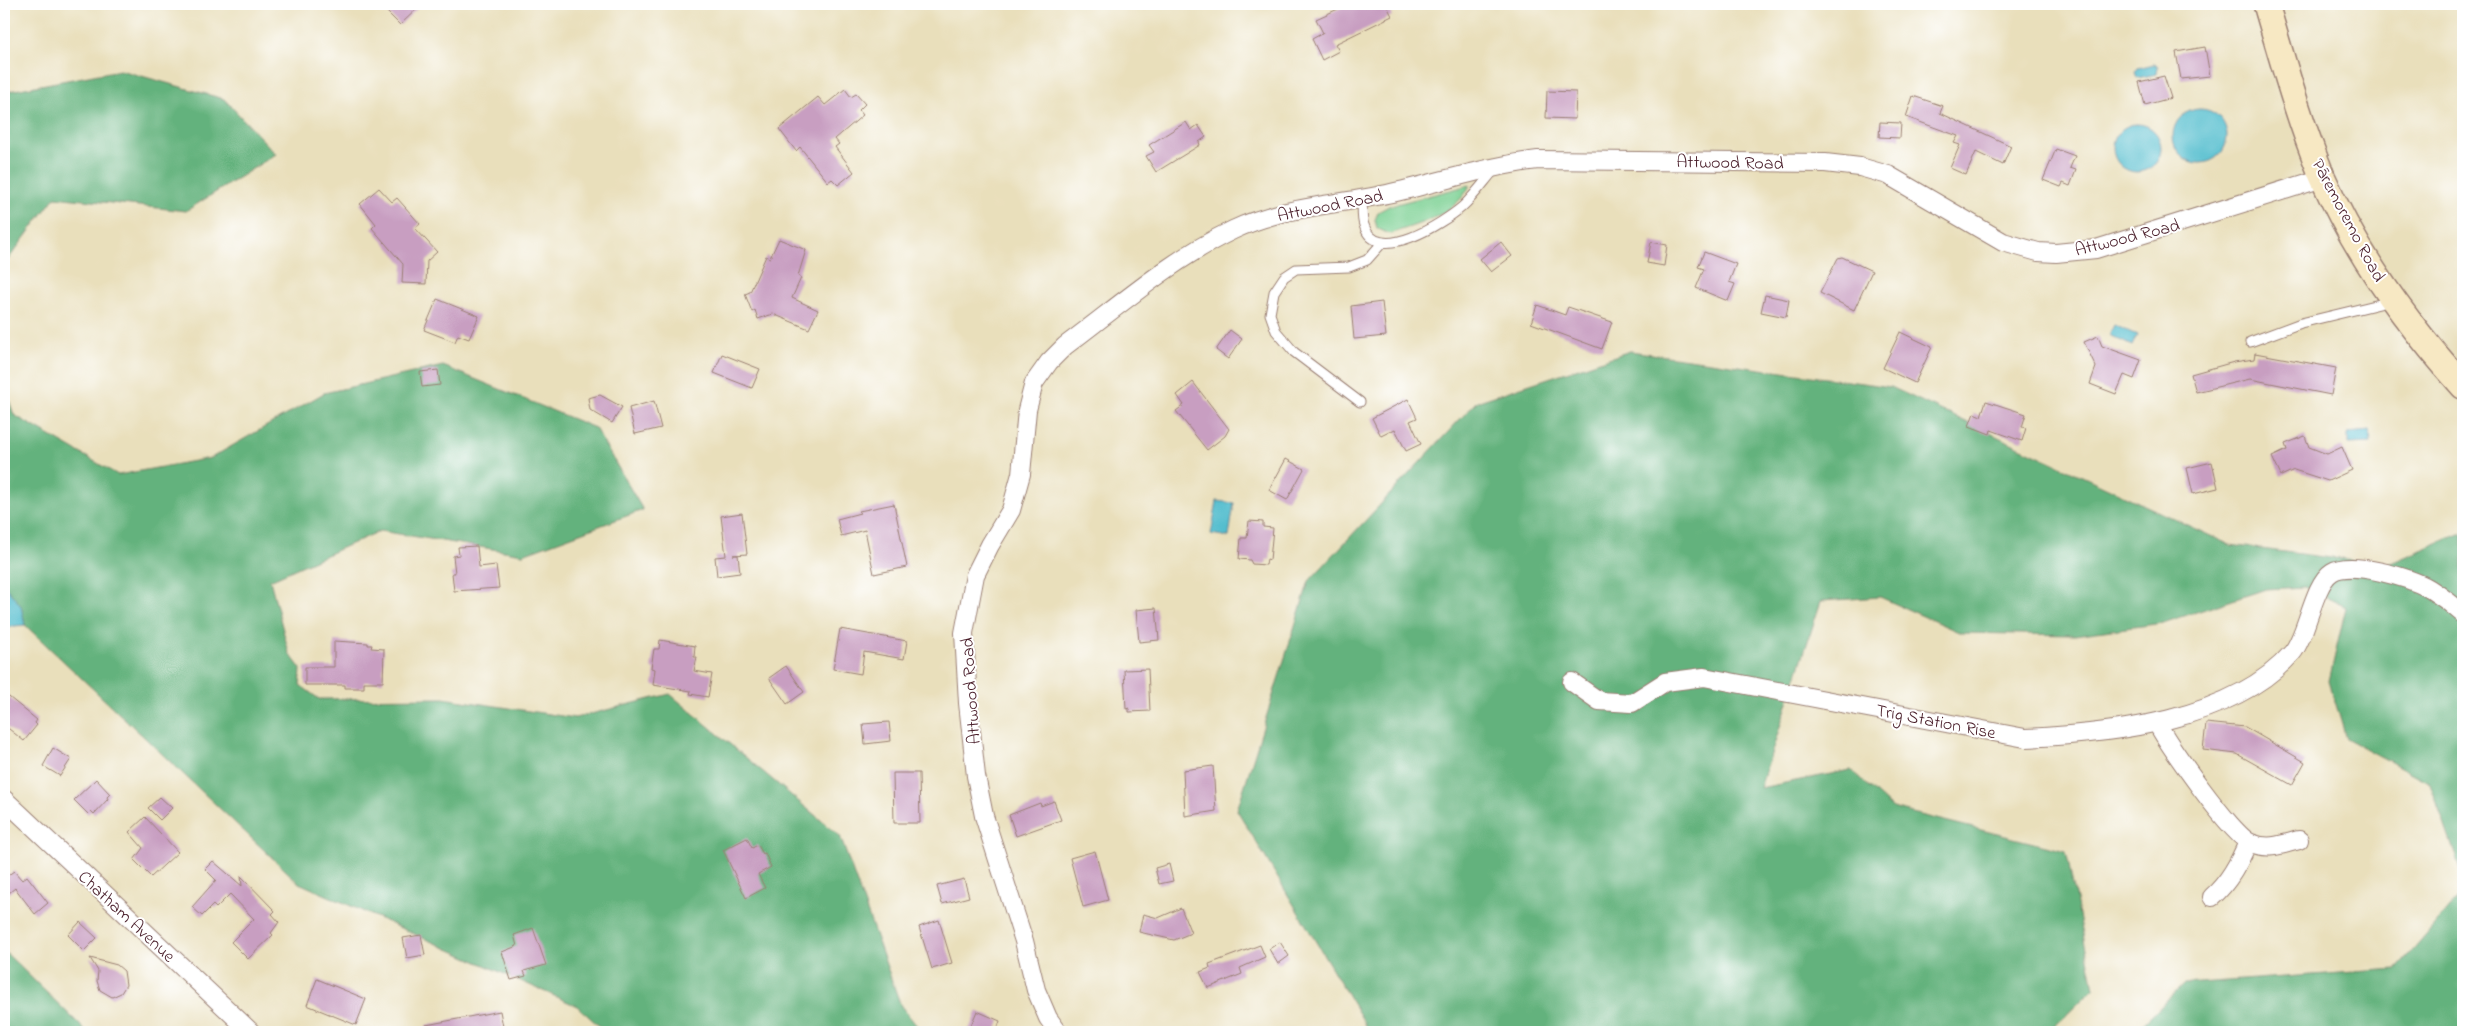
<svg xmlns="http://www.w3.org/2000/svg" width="2467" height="1036" viewBox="0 0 2467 1036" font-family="'Indie Flower',sans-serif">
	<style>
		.green { fill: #7bd093; stroke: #62785f }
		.forest { fill: #64b27d; stroke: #576854 }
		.water { fill: #52bdce; stroke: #4e6e7c }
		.building { fill: #c89ec1 }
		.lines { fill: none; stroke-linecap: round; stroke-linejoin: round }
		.lane-casing { stroke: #9a7f73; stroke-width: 11 }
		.street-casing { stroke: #9a7f73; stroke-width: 20 }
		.secondary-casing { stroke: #9a7f73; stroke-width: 28 }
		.lane { stroke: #fff; stroke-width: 9 }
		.street { stroke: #fff; stroke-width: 18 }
		.secondary { stroke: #f7e8c3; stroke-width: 25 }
		.labels { text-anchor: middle; stroke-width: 4; stroke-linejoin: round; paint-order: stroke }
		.street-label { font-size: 18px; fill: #4a1f2b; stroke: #fff }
	</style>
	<rect width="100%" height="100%" fill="#fff"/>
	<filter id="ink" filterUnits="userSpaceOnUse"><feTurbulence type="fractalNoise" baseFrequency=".02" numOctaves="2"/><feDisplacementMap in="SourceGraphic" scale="10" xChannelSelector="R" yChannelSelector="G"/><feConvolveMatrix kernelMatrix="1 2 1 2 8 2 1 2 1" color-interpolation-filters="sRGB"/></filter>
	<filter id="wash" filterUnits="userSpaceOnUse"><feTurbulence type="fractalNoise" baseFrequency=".0096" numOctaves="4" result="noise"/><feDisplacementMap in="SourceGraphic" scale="20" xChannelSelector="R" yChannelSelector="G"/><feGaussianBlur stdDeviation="1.12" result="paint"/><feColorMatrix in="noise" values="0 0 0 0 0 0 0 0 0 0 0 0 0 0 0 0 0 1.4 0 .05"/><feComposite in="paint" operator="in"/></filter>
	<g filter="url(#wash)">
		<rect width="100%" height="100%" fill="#e9dfbb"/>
		<path class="green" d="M1470,185c-14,30 -52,39 -81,49l-12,-6 -2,-8 3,-8 11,-6z"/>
		<path class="forest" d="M120,70l104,29 52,55 -90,57 -131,-14 -51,68v-173z
			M1630,351l261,36 339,158 156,20 73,-31h4v343l-33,-94 -84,-45 -17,-57 17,-74 -41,-20 -39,2 -103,34 -89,12 -113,-2 -81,-36 -59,4 -61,187 91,-18 41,38 174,43 28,137 -45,44h-679l-133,-222 72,-229 167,-179z
			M443,366l152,62 48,82 -120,44 -143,-23 -110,49 19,73 12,16 -1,16 19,14 124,-1 132,20 95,-24 170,142 61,170 21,26h-316l-29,-26 -278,-123 -274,-258 -4,-19 -17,-21v-200l10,30 104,60 93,-17 113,-65z
			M2463,892v140h-328l49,-48 213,-15z
			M4,951l75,73 7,8h-82z"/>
		<path class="water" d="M2154,64l4,2 -1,8 -20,4 -2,-6 3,-4z
			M2173 136a27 27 0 1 1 54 0a27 27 0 1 1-54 0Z
			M2113 148a24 24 0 1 1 48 0a24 24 0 1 1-48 0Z
			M2114,325l23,10 -5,11 -23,-11z
			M2370,431l1,12 -23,1v-11z
			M1217,501l17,2 -5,34 -18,-3z
			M4,585l17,21 4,19 -21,2z"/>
		<g id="blocks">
			<path class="building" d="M379,4h43l-22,21z
				M1349,4h37l6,12 -57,28 4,7 -17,9 -10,-21 11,-6 -7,-14z
				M2205,47l5,29 -29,3 -5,-27z
				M2164,76l7,22 -26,7 -6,-23z
				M845,89l6,8 5,-3 9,10 -6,6 4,5 -28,24 4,5 -4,3 19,25 -16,13 -6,-6 -4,3 -28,-35 -4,4 -17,-22 39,-32 7,8z
				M1547,91l29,1 -1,27 -29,-1z
				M1913,96l30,10 -3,7 71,33 -8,19 -27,-13 -10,23 -16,-7 10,-23 -6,-2 4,-7 -52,-19z
				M1186,122l5,8 7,-5 8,12 -7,5 1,3 -44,27 -10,-16 8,-4 -5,-7z
				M1880,122l21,1 -1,15 -21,-1z
				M2056,149l19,7 -5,12 6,2 -6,16 -7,-3 -2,4 -18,-7z
				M379,188l13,14 5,-4 23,26 -5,4 22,24 -10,9 -1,23 -24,-1 1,-19 -31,-36 4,-4 -16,-20z
				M779,239l27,11 -8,26 3,2 -9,20 26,12 -9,19 -36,-15 -15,5 -3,-9 -3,2 -7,-18 5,-2 16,-36 4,2z
				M1501,242l11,14 -21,16 -11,-13z
				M1651,242l16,3 -3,21 -17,-3z
				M1704,252l32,12 -7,18 6,2 -7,17 -32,-13 8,-19 -6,-2z
				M1842,257l30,14 -18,39 -34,-17 18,-35z
				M1765,295l24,5 -3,17 -25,-5z
				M437,299l42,17 -10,23 -11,-4 -3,7 -31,-12z
				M1382,302l4,34 -32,3 -3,-33z
				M1537,305l28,10 3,-8 44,15 -10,27 -71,-26z
				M1230,330l12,9 -14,20 -12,-9z
				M1900,332l32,15 -17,36 -32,-15z
				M2098,336l4,10 39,14 -7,19 -10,-4 -8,19 -26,-10 6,-17 -12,-25z
				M2255,353l81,15 -5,27 -81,-16 -54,13 -5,-18 43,-12 20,-3z
				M722,354l38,15 -8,19 -38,-15z
				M438,370l2,15 -18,2 -2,-15z
				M1193,382l36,47 -4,7 -18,14 -31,-39 8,-6 -7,-10z
				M600,395l22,12 -10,16 -22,-13 -2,-12z
				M1408,399l9,19 -7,3 11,23 -15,7 -11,-22 -14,7 -9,-18z
				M654,401l7,27 -26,6 -6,-26z
				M1986,401l40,13 -4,13 4,1 -4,13 -31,-11 -1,4 -21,-8 5,-13 7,3z
				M2305,436l4,11 18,7 15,-7 10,23 -24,11 -34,-11 -13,6 -9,-19 15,-7 -2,-6z
				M1286,459l18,10 -17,31 -18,-10z
				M2212,462l6,26 -25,6 -6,-26z
				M894,504l13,63 -33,7 -9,-44 -24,6 -4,-17 23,-6 -1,-2z
				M742,513l5,41 -14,1h5l2,18 -23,3 -2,-19 11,-1 -5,-40z
				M1249,521l14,1v5l10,1 -3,32 -3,-1 -1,6 -14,-1 -2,-4 -11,-1 2,-21h6z
				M477,546l2,21 17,-2 3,23 -45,3 -2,-18h3l-2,-17 6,-1 -1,-8z
				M1156,608l3,32 -20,2 -3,-32z
				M840,629l67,12 -3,18 -40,-7 -3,22 -28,-5z
				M660,640l35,6 -1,11h3l-3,14 18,3 -4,23 -18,-3 1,-3 -38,-6 2,-16 -4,-1 3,-19h5z
				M334,641l34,2v2h4l-1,3 13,1 -1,33h-19v6h-19v-3h-40v-18h29z
				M786,666l18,26 -17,12 -18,-26z
				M1148,669l2,42 -21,1v-4l-3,1 -2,-39z
				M4,693l33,27 -2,3 2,2 -13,16 -20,-16z
				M889,722l2,19 -26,3 -2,-20z
				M2206,723l39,4 60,35 -13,23 -55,-31 -34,-4z
				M53,748l18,11 -11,17 -17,-10z
				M1213,766l3,45 -31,5 -2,-46z
				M893,773h26l1,50h-26z
				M96,779l14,15 -3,3 1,2 -14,15 -3,-3 -3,3 -14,-14z
				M160,797l12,11 -12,12 -12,-12z
				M1054,801l7,19 -45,16 -7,-21 31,-12 1,3z
				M145,817l33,35 -27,25 -17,-17 9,-12 -14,-16z
				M747,838l5,10 6,-3 5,9 2,-1 6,14 -13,7 7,14 -19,10 -23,-48z
				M1095,851l13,49 -25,7 -13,-49z
				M213,861l29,25 -1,-10 34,35 -3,3 7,8 -8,11 2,2 -25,24 -17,-17 23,-23 -24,-25 -14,14 -3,-3 -11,11 -10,-9 24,-27 -11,-11z
				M1169,864l4,17 -14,3 -4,-16z
				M14,871l8,9 5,-4 21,27 -13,11 -20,-26 -11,9v-19z
				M964,879l5,18 -27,7 -5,-18z
				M1181,908l10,25 -17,7 -35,-8 4,-18 15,4z
				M939,920l13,43 -20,6 -13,-42z
				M80,922l17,16 -13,13 -16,-16z
				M533,928l13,37 -22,6 2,5 -15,4 -9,-28 15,-6 -3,-11z
				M421,935l4,20 -18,3 -4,-20z
				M1280,942l9,14 -11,8 -9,-15z
				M1260,945l5,12 -25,11 2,6 -34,14 -8,-16 10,-4 -1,-4z
				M90,958l27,7 7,6 2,14 -5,8 -9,4 -12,-7 -3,-9 1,-10z
				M317,979l49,20 -10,26 -49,-20z
				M500,1011l4,21h-77l-1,-7z
				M977,1011l23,10 -4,11h-28z"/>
		</g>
	</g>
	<g filter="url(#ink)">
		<use href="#blocks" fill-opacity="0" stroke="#9a7f73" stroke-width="1"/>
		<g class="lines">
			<g class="lane-casing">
				<path id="lane" d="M1362,199c1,8 -1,18 2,26 12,42 80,-3 98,-18 12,-11 22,-25 33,-38
					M2250,342l51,-19 91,-22
					M1360,402l-66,-50 -18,-21 -6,-17 4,-22 10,-15 12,-8 53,-2 18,-7 16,-18"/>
			</g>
			<g class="street-casing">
				<path id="street" d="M1572,682l27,19 33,2 33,-21 39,-5 321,61c85,-4 208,-17 267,-85 15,-17 21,-69 40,-81 19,-12 79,6 98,17 11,7 23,16 33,25
					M2157,723c11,21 75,113 94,120 17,7 30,2 48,-3
					M4,799l247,233
					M2212,897c17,-15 27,-34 36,-55
					M1058,1032l-10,-14 -12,-28 -12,-49 -40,-125 -8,-40 -8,-73 -4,-70 11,-58 15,-30 21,-35 10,-36 6,-64 7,-27 15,-21 16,-16c54,-40 107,-87 168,-116 48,-23 103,-25 154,-36 51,-11 100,-28 151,-34l287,3 35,4 28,8 115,67 35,10 18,1 40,-4 227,-71"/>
			</g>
			<g class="secondary-casing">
				<path id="secondary" d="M2266,4c17,58 33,116 56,172 34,78 85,148 141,210"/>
			</g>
			<use href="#lane" class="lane"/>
			<use href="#street" class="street"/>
			<use href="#secondary" class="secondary"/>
		</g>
	</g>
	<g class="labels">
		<g class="street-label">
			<text transform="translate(1730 162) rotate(1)" y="6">Attwood Road</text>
			<text transform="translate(1330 205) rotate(-11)" y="6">Attwood Road</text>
			<text transform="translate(2349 220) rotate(62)" y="6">Pāremoremo Road</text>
			<text transform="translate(2127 237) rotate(-14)" y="6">Attwood Road</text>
			<text transform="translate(970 691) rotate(-94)" y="6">Attwood Road</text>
			<text transform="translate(1936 721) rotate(11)" y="6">Trig Station Rise</text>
			<text transform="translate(127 916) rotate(43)" y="6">Chatham Avenue</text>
		</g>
	</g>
	<rect width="2467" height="1036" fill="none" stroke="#fff" stroke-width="20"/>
</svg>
